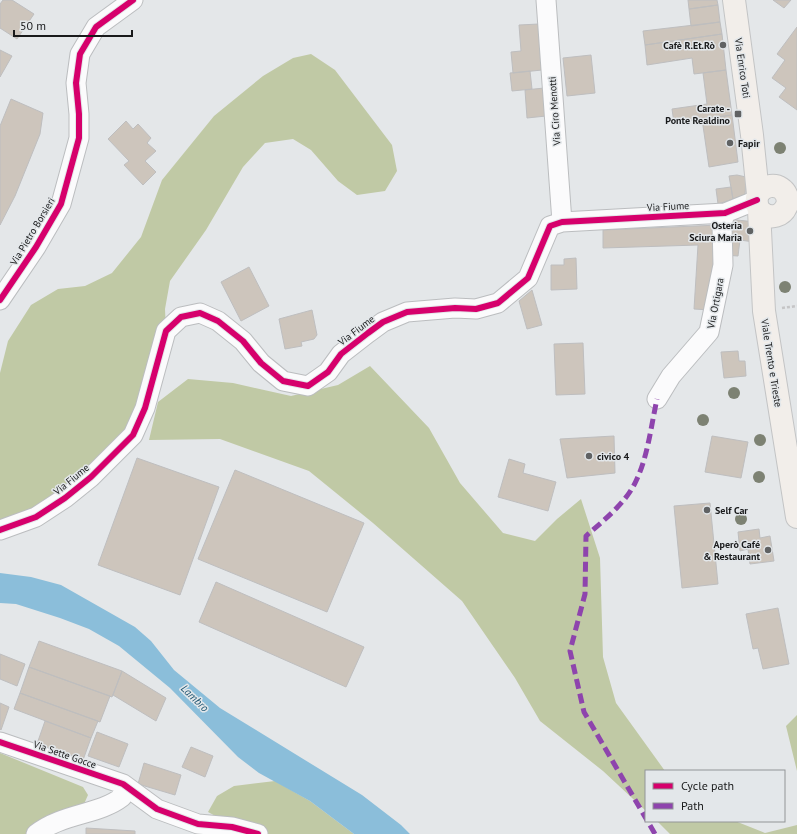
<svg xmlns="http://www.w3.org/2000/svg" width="797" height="834" viewBox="0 0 797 834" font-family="'PT Sans',sans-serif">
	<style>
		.forest { fill: #c0c9a5 }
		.water { fill: #8bbeda }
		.building { fill: #cdc5bc; stroke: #bebebf }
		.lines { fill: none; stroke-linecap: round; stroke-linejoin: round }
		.minor-casing { stroke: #bbbdbf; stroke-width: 21 }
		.major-casing { stroke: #c3c4c5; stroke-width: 24 }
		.path { stroke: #c5c5c6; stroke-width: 2.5; stroke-dasharray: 3 2; stroke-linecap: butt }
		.minor { stroke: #fbfbfc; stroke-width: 19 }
		.major { stroke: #f2eeea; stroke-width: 22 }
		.quiet { stroke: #8e44ad; stroke-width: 5; stroke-dasharray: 10 5; stroke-linecap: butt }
		.cycleway-casing { stroke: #e3e7ea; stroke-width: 8 }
		.cycleway { stroke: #d6006c; stroke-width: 6 }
		.tree { fill: #7d8273 }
		.poi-dot { fill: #606263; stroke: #e3e7ea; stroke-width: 1.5 }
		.labels { text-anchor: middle; stroke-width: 3; stroke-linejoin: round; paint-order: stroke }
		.poi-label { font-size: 10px; font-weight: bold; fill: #191a1b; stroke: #e3e7ea; text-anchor: end }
		.street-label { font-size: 10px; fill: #191a1b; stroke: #e3e7ea }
		.water-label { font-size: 11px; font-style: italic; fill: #205773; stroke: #e3e7ea }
	</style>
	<rect width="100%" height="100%" fill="#e4e7e9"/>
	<path class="forest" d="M311,54l24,16 57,75 5,26 -12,20 -28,4 -19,-14 -27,-31 -18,-11 -28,4 -22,24 -37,63 -36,51 -5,28 1,22 -49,120 -117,79v-157l8,-32 23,-36 27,-16 27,-3 27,-13 29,-36 21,-57 52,-64 49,-40 30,-18z
		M370,366l59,62 31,55 43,50 32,8 22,-22 24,-20 19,59 3,99 13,46 49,68h-19v40l-43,-40 -63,-50 -25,-43 -53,-77 -89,-78 -64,-52 -89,-32 -71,1 9,-38 30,-23 45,4 58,13 47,-11z
		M797,715v56l-11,-45z
		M0,753l83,34 5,8 -8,18 -44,21h-36z
		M275,781l35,20 44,33h-88l1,-4 -9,-6 -37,-5 -13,-7 9,-16 17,-10z
		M657,821h78l30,12 32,-8v9h-127z"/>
	<path class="water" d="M0,573l31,4 30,8 74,42 16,14 23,29 46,38 142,87 39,30 9,9h-56l-44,-33 -51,-28 -21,-16 -68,-69 -51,-42 -30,-17 -29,-11 -44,-14 -16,-1z"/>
	<path class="building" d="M3,0h9l22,14 -17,25 -17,-11v-24z
		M688,0h29l1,5 -29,4z
		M773,0h18l-7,8z
		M718,5l2,17 -29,4 -2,-17z
		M720,22l2,12 -77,11 -2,-14z
		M539,24l3,46 -29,3 -2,-21 10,-1 -2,-26z
		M797,27v83l-18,-13 7,-9 -14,-10 13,-18 -8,-6z
		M722,34l4,36 -32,4 -2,-16 -45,7 -2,-20z
		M0,50l12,6 -12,21z
		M591,55l4,38 -28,3 -4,-38z
		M726,70l6,45 -58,8 -2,-14 35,-5 -4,-31z
		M530,71l2,18 -20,2 -2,-18z
		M544,88l2,28 -19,2 -2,-28z
		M11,99l32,14 -3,21 -25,62 -15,29v-99z
		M732,115l6,47 -29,5 -7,-48z
		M126,121l7,8 5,-5 13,14 -4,5 9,8 -11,10 11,11 -13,13 -19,-20 5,-4 -21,-22z
		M737,175l9,2 -1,18 -12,4 -4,-23z
		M731,187l2,12 -15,5 -2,-15z
		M727,219l29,3 -2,20 -14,-2 -2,16 -14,-1z
		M719,225l-9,85 -16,-1 4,-64 -95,3v-18z
		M576,258l1,31 -26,1v-25h13v-6z
		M249,267l20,39 -28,15 -20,-39z
		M532,290l10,35 -15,4 -8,-28z
		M312,310l5,25 -3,4 -13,3 1,4 -17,3 -6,-30z
		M583,343l2,51 -29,1 -2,-51z
		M738,351l1,10h6l1,15 -22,2 -3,-26z
		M614,436l1,37 -48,5 -7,-39z
		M712,436l36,6 -7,36 -36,-6z
		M137,458l82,29 -39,108 -82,-30z
		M509,459l16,5 -2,9 33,9 -8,29 -50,-14z
		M235,470l129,53 -37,89 -129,-53z
		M710,503l8,81 -36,4 -8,-82z
		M759,529l1,9 10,-2 4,25 -24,3 -2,-15 -8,2 -2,-19z
		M216,582l148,65 -18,40 -147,-65z
		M778,608l11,56 -26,5 -5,-21 -5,1 -7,-35z
		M39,641l83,30 -10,26 -83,-30z
		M0,654l25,10 -8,22 -17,-7z
		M29,667l81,29 -10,26 -80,-29z
		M122,671l44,27 -10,23 -43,-26z
		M20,693l78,28 -7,17 -77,-29z
		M0,703l9,4 -8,23 -1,-1z
		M45,721l46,17 -8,22 -46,-16z
		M97,732l31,12 -9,23 -31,-11z
		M191,747l22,9 -8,21 -23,-10z
		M144,763l37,12 -6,20 -37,-11z
		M86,828l49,3v3h-49z"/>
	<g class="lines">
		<g class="minor-casing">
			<path id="minor" d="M546,0l16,222
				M0,300l36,-53 25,-43 18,-66v-24l-3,-31 4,-29 16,-27 37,-27
				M657,399l14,-23 38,-44 14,-67 -1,-40 3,-12
				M0,530l36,-13 29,-19 26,-21 42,-42 12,-27 21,-77 15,-14 19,-4 18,8 25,20 18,22 22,18 25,5 20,-14 13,-18 27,-21 15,-11 24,-10 48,-4 21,1 22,-6 30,-25 22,-52 12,-4 163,-9 32,-13
				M0,742l123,42 34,25 41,15 34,3 26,7
				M36,834c27,-21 63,-19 86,-37l1,-13"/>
		</g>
		<g class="major-casing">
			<path id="major" d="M734,0l18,135 6,59
				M759,210c11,11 25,7 29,-8 -2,-27 -41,-17 -29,8l5,101 33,206"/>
		</g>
		<path class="path" d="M782,308l15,-2"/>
		<use href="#minor" class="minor"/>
		<use href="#major" class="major"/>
		<path class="quiet" d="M655,834l-71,-122 -14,-61 15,-57 1,-58c18,-16 40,-33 50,-55 12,-25 15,-55 21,-82"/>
		<g class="cycleway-casing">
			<path id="cycleway" d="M0,300l36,-53 25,-43 18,-66v-24l-3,-31 4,-29 16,-27 37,-27
				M0,530l36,-13 29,-19 26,-21 42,-42 12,-27 21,-77 15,-14 19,-4 18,8 25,20 18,22 22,18 25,5 20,-14 13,-18 27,-21 15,-11 24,-10 48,-4 21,1 22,-6 30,-25 22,-52 12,-4 163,-9 32,-13
				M0,742l123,42 34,25 41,15 34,3 26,7"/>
		</g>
		<use href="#cycleway" class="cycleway"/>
	</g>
	<g class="tree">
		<circle cx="780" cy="148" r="6"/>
		<circle cx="785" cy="287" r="6"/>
		<circle cx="734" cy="393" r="6"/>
		<circle cx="703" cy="420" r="6"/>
		<circle cx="760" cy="440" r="6"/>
		<circle cx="759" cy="477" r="6"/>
		<circle cx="741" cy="519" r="6"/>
	</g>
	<g class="poi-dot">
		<circle cx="723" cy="45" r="4"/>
		<rect x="734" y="110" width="8" height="8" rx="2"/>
		<circle cx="730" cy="143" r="4"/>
		<circle cx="750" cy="231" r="4"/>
		<circle cx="589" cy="456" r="4"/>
		<circle cx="707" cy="510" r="4"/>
		<circle cx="768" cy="550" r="4"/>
	</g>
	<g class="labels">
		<g class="poi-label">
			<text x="715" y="49">Cafè R.Et.Rò</text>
			<text x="730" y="112">Carate -<tspan x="730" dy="12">Ponte Realdino</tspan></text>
			<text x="738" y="147" text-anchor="start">Fapir</text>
			<text x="742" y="229">Osteria<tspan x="742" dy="12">Sciura Maria</tspan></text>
			<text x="597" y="460" text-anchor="start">civico 4</text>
			<text x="715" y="514" text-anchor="start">Self Car</text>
			<text x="760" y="548">Aperò Café<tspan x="760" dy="12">&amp; Restaurant</tspan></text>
		</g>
		<g class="street-label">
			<text transform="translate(743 68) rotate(82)" y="4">Via Enrico Toti</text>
			<text transform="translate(554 111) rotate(-94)" y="4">Via Ciro Menotti</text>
			<text transform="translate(668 206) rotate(-3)" y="4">Via Fiume</text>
			<text transform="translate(32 231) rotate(-59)" y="4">Via Pietro Borsieri</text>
			<text transform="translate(715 303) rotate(-79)" y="4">Via Ortigara</text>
			<text transform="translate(356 330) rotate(-37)" y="4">Via Fiume</text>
			<text transform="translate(772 363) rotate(81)" y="4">Viale Trento e Trieste</text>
			<text transform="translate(71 479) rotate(-39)" y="4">Via Fiume</text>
			<text transform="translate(65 754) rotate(19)" y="4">Via Sette Gocce</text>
		</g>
		<g class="water-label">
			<text transform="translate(195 698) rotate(44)" y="4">Lambro</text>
		</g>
	</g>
	<rect x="645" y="770" width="140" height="52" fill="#e3e7ea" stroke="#929597"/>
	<rect x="653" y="783" width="20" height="6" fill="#d6006c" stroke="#929597"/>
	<text x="681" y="790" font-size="12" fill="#191a1b">Cycle path</text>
	<rect x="653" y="803" width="20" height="6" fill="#8e44ad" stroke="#929597"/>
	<text x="681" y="810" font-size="12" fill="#191a1b">Path</text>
	<path d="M14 30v6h118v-6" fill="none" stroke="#191a1b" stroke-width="2"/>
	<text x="20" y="30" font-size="12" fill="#191a1b" stroke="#e3e7ea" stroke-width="3" paint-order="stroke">50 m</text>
</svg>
